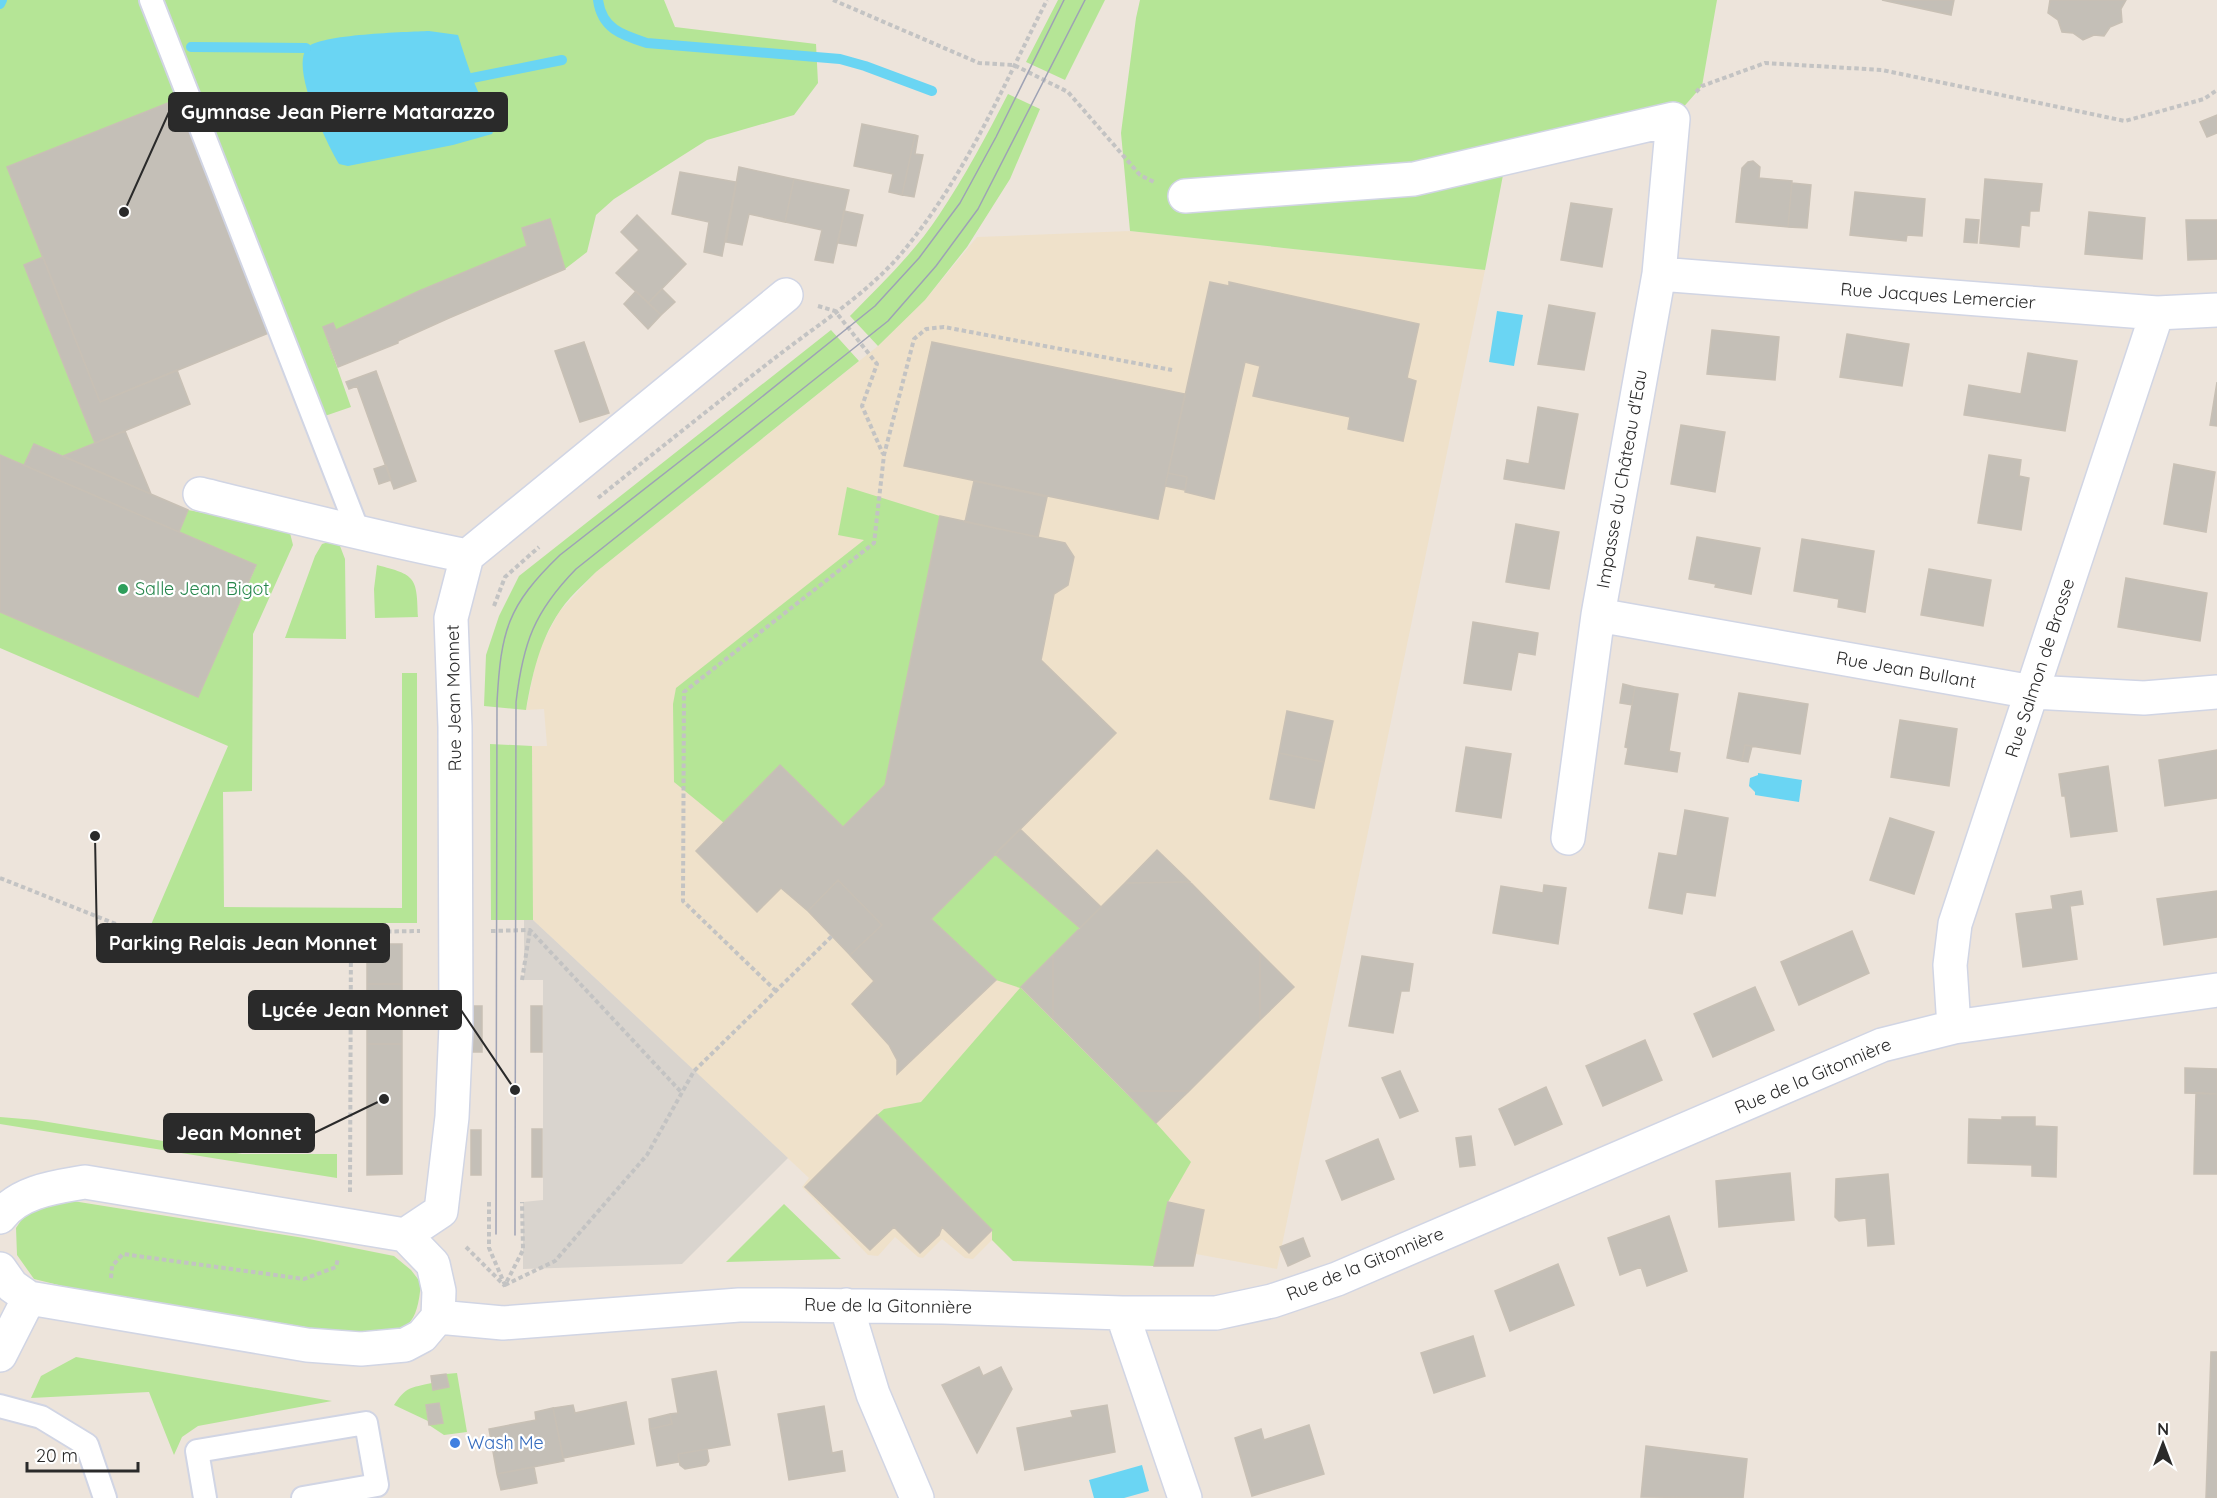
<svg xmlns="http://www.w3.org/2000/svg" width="2217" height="1498" viewBox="0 0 2217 1498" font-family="Quicksand,sans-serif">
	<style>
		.education { fill: #efe1ca }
		.green { fill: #b5e596 }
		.plaza { fill: #d9d4ce }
		.water { fill: #6ad5f3 }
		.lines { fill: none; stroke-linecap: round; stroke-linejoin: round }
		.stream { stroke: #6ad5f3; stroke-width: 10 }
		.building { fill: #c4bfb7; stroke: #c8c0b5; stroke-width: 1.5 }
		.service-casing { stroke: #d1d5e4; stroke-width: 26 }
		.minor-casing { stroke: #d1d5e4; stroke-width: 36 }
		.path { stroke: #c3c3c3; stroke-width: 4; stroke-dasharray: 4.5 3; stroke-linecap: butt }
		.service { stroke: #fff; stroke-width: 22 }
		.minor { stroke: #fff; stroke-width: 33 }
		.tram { stroke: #9ea2b5; stroke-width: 1.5 }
		.leisure-dot { fill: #2e9e5b; stroke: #fff; stroke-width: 2 }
		.shop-dot { fill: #3f7fe0; stroke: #fff; stroke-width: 2 }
		.labels { text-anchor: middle; stroke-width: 4.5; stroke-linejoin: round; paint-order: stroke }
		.street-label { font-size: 18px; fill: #2a2a2a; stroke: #fff }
		.leisure-label { font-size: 18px; fill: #27864d; stroke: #fff; text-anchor: start }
		.shop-label { font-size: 18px; fill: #366cbe; stroke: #fff; text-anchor: start }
		.leader { fill: none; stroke: #2a2a2a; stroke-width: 2 }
		.callout-dot { fill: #2a2a2a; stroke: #fff; stroke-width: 2 }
		.callout { fill: #2a2a2a; stroke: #2a2a2a; stroke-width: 2 }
		.callout-label { font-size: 20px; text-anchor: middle; font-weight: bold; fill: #fff }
	</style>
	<rect width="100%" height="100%" fill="#ede4db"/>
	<path class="education" d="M1130,231l355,39 -208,999 -81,-15 -3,12 -180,-5 -21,-21 -19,19 -8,-1 -23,-19 -19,19 -5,-1 -23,-20 -17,19 -10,-1 -66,-68 7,-9 -276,-258 -1,-174h15l-3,-37 -18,1 9,-44 6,-20 18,-34 37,-40 282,-226 47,-46 52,-63z"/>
	<path class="green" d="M0,0h664l11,27 141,17 2,39 -24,32 -87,25 -93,59 -18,16 -9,37 -22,17 -16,-50 -27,9 5,18 -108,45 -83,39 -3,-7 -10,4 28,80 -32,11 -141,-319 -171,68 36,90 -19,8 71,178 -32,13 -29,-12 -10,21 -24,-10z
		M1058,0h47l-40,80 -39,-18z
		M1140,0h577l-15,86 -29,33 -170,56 -18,95 -355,-39 -9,-98 15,-115z
		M1008,94l32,15 -30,70 -43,68 -42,53 -47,46 -28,-30c31,-32 65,-64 89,-101 26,-39 48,-80 69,-121z
		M831,330l28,31 -263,211c-8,8 -18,17 -26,26 -28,32 -37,72 -44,112l-42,-4 2,-51 13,-39 20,-40z
		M847,487l93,29 -55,269 -42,42 -63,-62 -56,58 -50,-41 -1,-78 3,-16 188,-148 -26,-5z
		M188,510l92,17 10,6 3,12 -40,89 -1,157 -29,1 1,115 178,1v-235h15v250h-243l-24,4 78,-181 -228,-98v-36l198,85 58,-131 -77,-34z
		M332,541l8,5 5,13 1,80 -61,-1 30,-82 7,-12z
		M377,565c39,10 40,12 41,52l-43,1 -1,-29z
		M490,744l42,2 1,174h-42z
		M995,854l85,74 -59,60 135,135 35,39 -23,40 -14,64 -141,-5 -21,-21v-10l-115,-115 7,-6 37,-7 99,-114 -24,-8 -65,-61z
		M0,1117l36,3 206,34h95v24l-337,-54z
		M54,1198l250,40 90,18 17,14 10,13c-4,42 -12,49 -54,54l-288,-47 -45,-11 -17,-24 -1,-27 10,-15z
		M784,1204l57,55 -115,3z
		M76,1357l256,44 -134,25 -16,11 -8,18 -25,-63 -118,6 10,-22z
		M457,1373l10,59 -23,3 -15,-10 14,-2 -4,-20 -13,2 2,16 -34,-16c13,-19 16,-17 38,-22l2,7 14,-3 -2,-13z"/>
	<path class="plaza" d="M524,920h9l255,238 -106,106 -159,5v-67l20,-2v-220h-19z"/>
	<path class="water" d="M429,31l29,4c10,32 20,63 38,91l-4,8 -39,11 -105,21 -9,-2c-12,-20 -49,-96 -32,-116 11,-14 101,-16 122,-17z
		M1497,311l26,4 -9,51 -25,-4z
		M1758,773l44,7 -3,22 -44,-7v-3l-6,-6 1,-8 8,-3z
		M1142,1465l7,26 -25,7h-30l-5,-18z"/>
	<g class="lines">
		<path class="stream" d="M598,0c4,29 24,35 49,43l193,16 25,7 67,25
			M0,4l2,-4
			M191,47l115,1
			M472,78l90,-18"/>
	</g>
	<path class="building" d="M1882,0h72l-3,15z
		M2050,0h76l-5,9 1,13 -12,5 -6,9 -10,-1 -11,5 -10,-7 -11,-1 -4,-12 -10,-7z
		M178,99l93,233 -171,70 -93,-235z
		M2217,115v18l-10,4 -7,-15z
		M862,124l53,11 -13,60 -13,-3 4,-18 -39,-8z
		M915,135l3,1 -3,18 8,1 -9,42 -12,-2z
		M1753,161l7,6 -1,11 33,3 -4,46 -52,-5 6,-54 6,-6z
		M739,167l55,12 -9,43 -36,-8 -7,31 -16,-3z
		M680,172l56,10 -14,74 -18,-4 5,-30 -37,-8z
		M794,179l55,11 -16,73 -18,-3 7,-30 -37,-8z
		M1985,179l57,5 -3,27h-9l-1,15 -8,-1 -2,22 -39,-4z
		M1792,183l19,2 -4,43 -19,-1z
		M1855,192l70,7 -3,37 -15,-1 -1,6 -56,-6z
		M1571,203l41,6 -10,58 -41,-7z
		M844,211l19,4 -7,31 -18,-3z
		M2089,212l56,6 -3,41 -57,-5z
		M637,215l49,49 -38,39 -32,-30 23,-23 -18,-18z
		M550,219l15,50 -116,49 -51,23v2l-60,24 -15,-40 10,-4 3,7 83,-39 108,-45 -5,-18z
		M1966,219l13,1 -2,23 -13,-1z
		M2186,220h31v39l-29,1z
		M43,257l57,145 77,-32 13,34 -95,39 -71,-178z
		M1210,282l19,4v-4l190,42 -12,54 9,3 -13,60 -55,-12 2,-12 -97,-21 7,-30 -15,-4 -31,137 -29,-7 2,-15 -19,-4z
		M662,289l13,13 -14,13 -13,-12z
		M636,291l25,24 -13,14 -24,-25z
		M1549,305l46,8 -11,57 -46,-6z
		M1712,330l67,7 -4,43 -68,-6z
		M1847,334l62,10 -7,42 -62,-9z
		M584,342l25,71 -29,9 -25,-71z
		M932,342l253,52 -27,125 -254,-53z
		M2028,353l49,8 -12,70 -101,-16 5,-30 52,9z
		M376,371l40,110 -22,8 -37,-103 -8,3 -3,-7z
		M2217,382v44l-7,-1z
		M1538,407l40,7 -14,75 -60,-10 3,-19 22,4z
		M1681,425l44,7 -10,60 -44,-8z
		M125,431l26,63 -88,-38z
		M34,444l154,66 -9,22 -155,-67z
		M0,455l256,110 -58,132 -198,-85z
		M1989,455l32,5 -2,16 10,2 -8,52 -43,-7z
		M2174,464l41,8 -9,60 -42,-8z
		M386,465l5,15 -12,4 -5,-15z
		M1168,473l19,4 -2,13 -20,-4z
		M974,481l73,16 -9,40 -73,-15z
		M940,516l125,27 9,14 -6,28 -14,9 -13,66 75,73 -185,186 65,61 -99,94v-14l-8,-15 -37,-41 22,-23 -24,-26 32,-30 -44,-45 -30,31 -27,-23 -24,24 -61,-61 84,-86 63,62 42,-42z
		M1516,524l43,8 -10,57 -43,-7z
		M1697,537l63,11 -9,46 -36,-7 1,-3 -27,-5z
		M1802,539l72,12 -9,61 -27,-5 1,-8 -45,-8z
		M1929,569l62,11 -8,46 -62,-11z
		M2126,578l81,15 -7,48 -82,-14z
		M1473,622l65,11 -3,22 -17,-3 -7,38 -47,-7z
		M1623,684l12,3 -3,18 -12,-2z
		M1635,687l43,7 -9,57 11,2 -3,19 -52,-8 3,-16 -3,-1z
		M1739,693l69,11 -8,50 -55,-9 -3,16 -15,-3z
		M1287,711l46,10 -9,41 -45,-9z
		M1900,720l57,9 -8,57 -58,-9z
		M1745,745l7,1 -4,16 -6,-1z
		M1466,747l45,7 -10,64 -45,-7z
		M2217,750v48l-52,8 -6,-46z
		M1279,753l45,9 -10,46 -44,-9z
		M2108,766l9,65 -46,6 -6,-41h-3l-3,-22z
		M1685,810l43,8 -13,78 -29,-4 -4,22 -33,-6 10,-55 18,3z
		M1890,818l44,14 -20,62 -44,-14z
		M1020,829l81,78 -21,21 -85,-74z
		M1157,850l33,32 -65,1z
		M838,880l44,45 -32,30 -42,-44z
		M1190,882l70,71v67l-71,71h-64l-72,-72v-64l72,-72z
		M1544,885l22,3 -8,56 -65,-11 8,-47 42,7z
		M2081,891l2,13 -13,2 7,53 -54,8 -7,-53 37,-5 -2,-13z
		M2217,891v46l-53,8 -7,-46z
		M1852,931l17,42 -70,32 -18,-43z
		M367,944h35v40h-35z
		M1260,953l34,34 -34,33z
		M1053,955v64l-32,-32z
		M1362,956l51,8 -4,27h-8l-8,42 -44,-7z
		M367,984h35v25h-35z
		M1755,987l19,43 -61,27 -19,-43z
		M470,1006h12v46h-11z
		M531,1006h11v46h-11z
		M367,1009h35v35h-35z
		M1645,1040l17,40 -59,26 -17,-40z
		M367,1044h35v130l-35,1z
		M2185,1068l32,1v25l-32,-1z
		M1400,1071l18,40 -18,7 -18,-40z
		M1546,1087l16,37 -47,21 -16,-36z
		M1125,1091h64l-33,32z
		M2196,1093l21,1v80h-23z
		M877,1115l115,115 -23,23 -27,-26 -3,8 -19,18 -26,-26 -24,23 -65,-63z
		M2002,1117h33v9l22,1 -1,50 -24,-1v-11l-64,-2 1,-44 33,1z
		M532,1129h10v48h-10z
		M471,1130h10v45h-10z
		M1471,1136l4,29 -15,2 -4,-29z
		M1378,1139l16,40 -52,21 -16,-39z
		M1790,1173l4,47 -75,7 -3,-46z
		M1888,1174l6,70 -26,2 -2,-28 -27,3 -4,-4 1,-38z
		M1168,1202l36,8 -11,56h-39z
		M1669,1216l18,55 -40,15 -6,-19 -21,8 -12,-37z
		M1303,1238l7,18 -22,10 -8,-19z
		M1558,1264l16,41 -64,26 -15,-40z
		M1473,1336l12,40 -51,17 -13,-40z
		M2211,1352h6v146h-11z
		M979,1367l4,9 18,-9 11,22 -35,64 -35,-68z
		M716,1371l14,74 -52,9 1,8 -22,4 -7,-37 22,-5 -2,-10 8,-1 -6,-34z
		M446,1374l3,13 -16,3 -2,-14z
		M626,1402l8,42 -71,14 -10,-50 20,-3 2,8z
		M439,1403l4,20 -14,2 -3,-20z
		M1107,1405l8,47 -90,18 -8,-42 56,-11 -2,-6z
		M824,1406l8,47 10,-2 3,20 -56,9 -11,-66z
		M553,1408l11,53 -67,13 -8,-45 47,-9 -1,-8z
		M670,1414l2,10 -22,5 -1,-10z
		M1309,1425l15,49 -72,22 -17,-58 26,-9 3,11z
		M1646,1446l101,13 -4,39 -102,-1z
		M707,1449l2,12 -3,4 -21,4 -5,-4 -2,-11z
		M534,1467l3,16 -36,7 -4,-16z"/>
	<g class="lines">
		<g class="service-casing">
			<path id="service" d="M151,0l207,531
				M0,1406l41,11 46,28 18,53
				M205,1498l-8,-47 169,-28 11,62 -74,13"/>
		</g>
		<g class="minor-casing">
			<path id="minor" d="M1185,196l229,-17 259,-60 -14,155 -61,341 -30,223
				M1659,274l498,39 60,-3
				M200,494c89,22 177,44 267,62
				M1598,615l434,77 112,6 73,-6
				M1954,1027l-4,-62 5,-41 202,-611
				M0,1217c19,-26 56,-30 85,-35l320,53 28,29 6,27 -1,26 -16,19 -17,9 -44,4 -54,-4 -278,-47 -17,-12 -12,-17
				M405,1235l36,-24 11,-94 4,-91 -1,-299 -4,-109 16,-62 319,-261
				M846,1305l27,89 44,104
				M1122,1313l63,185
				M438,1317l65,6 236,-18h42l162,2 179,6h94l56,-12 65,-22 545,-234 72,-18 263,-37
				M0,1355l29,-57"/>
		</g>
		<path class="path" d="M833,0l146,63 35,2 54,27 72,83 14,7
			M1696,92l6,-6 63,-23 117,7 243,51 79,-22 13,-9
			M818,306l17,5 42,53 -15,42 21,48
			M598,498c60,-48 121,-97 182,-144 43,-33 91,-63 125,-105 61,-74 99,-165 142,-249
			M494,606l11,-29 34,-30
			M0,878l136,54 20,3 264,-4
			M491,931l39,-1 152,163
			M522,980l8,-50
			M776,991l-93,-90 1,-209 190,-149 10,-88 30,-116 12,-10 18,-2 228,43
			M350,1192l1,-261
			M489,1202v46l16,37 18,-35 -1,-48
			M466,1247l39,39
			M111,1278l1,-12 11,-12 181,25 32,-12 2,-9
			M505,1285l50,-24 92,-106 47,-84 138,-135"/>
		<use href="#service" class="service"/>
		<use href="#minor" class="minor"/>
		<path class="tram" d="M496,1234l1,-532c4,-71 10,-96 63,-147l183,-143 132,-106 44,-48 41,-55 36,-66 68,-137
			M515,1235l1,-533c7,-59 18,-90 60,-133l312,-248 48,-55 42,-57 107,-209"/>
	</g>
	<circle class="leisure-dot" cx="123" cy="589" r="6"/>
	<circle class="shop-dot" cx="455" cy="1443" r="6"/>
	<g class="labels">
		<g class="street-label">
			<text transform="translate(1938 296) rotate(4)" y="6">Rue Jacques Lemercier</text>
			<text transform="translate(1622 479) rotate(-80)" y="6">Impasse du Château d'Eau</text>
			<text transform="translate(2040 668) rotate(-72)" y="6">Rue Salmon de Brosse</text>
			<text transform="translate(1906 670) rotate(10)" y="6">Rue Jean Bullant</text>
			<text transform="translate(454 698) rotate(-91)" y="6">Rue Jean Monnet</text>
			<text transform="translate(1813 1076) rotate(-23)" y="6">Rue de la Gitonnière</text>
			<text transform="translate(1365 1264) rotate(-22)" y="6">Rue de la Gitonnière</text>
			<text transform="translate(888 1306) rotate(1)" y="6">Rue de la Gitonnière</text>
		</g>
		<g class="leisure-label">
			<text x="135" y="595">Salle Jean Bigot</text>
		</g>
		<g class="shop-label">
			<text x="467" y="1449">Wash Me</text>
		</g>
	</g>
	<path class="leader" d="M124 212L169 112M95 836L97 943M515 1090L461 1010M384 1099L314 1133"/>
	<g class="callout-dot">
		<circle cx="124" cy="212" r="6"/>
		<circle cx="95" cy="836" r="6"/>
		<circle cx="515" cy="1090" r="6"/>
		<circle cx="384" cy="1099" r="6"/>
	</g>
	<g class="callout">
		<rect x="169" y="93" width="338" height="38" rx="6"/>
		<rect x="97" y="924" width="292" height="38" rx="6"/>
		<rect x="249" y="991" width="212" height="38" rx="6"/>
		<rect x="164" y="1114" width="150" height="38" rx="6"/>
	</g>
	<g class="callout-label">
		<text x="338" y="119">Gymnase Jean Pierre Matarazzo</text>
		<text x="243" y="950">Parking Relais Jean Monnet</text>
		<text x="355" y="1017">Lycée Jean Monnet</text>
		<text x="239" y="1140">Jean Monnet</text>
	</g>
	<g transform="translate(2163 1444)" stroke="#ffffff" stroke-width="4.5" paint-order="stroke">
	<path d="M0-4.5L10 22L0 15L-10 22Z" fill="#2a2a2a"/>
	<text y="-9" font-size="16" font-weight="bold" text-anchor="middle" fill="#2a2a2a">N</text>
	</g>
	<path d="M27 1462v9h111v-9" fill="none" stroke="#2a2a2a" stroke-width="3"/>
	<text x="36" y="1462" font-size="18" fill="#2a2a2a" stroke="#ffffff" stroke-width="4.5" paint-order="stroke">20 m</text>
</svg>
